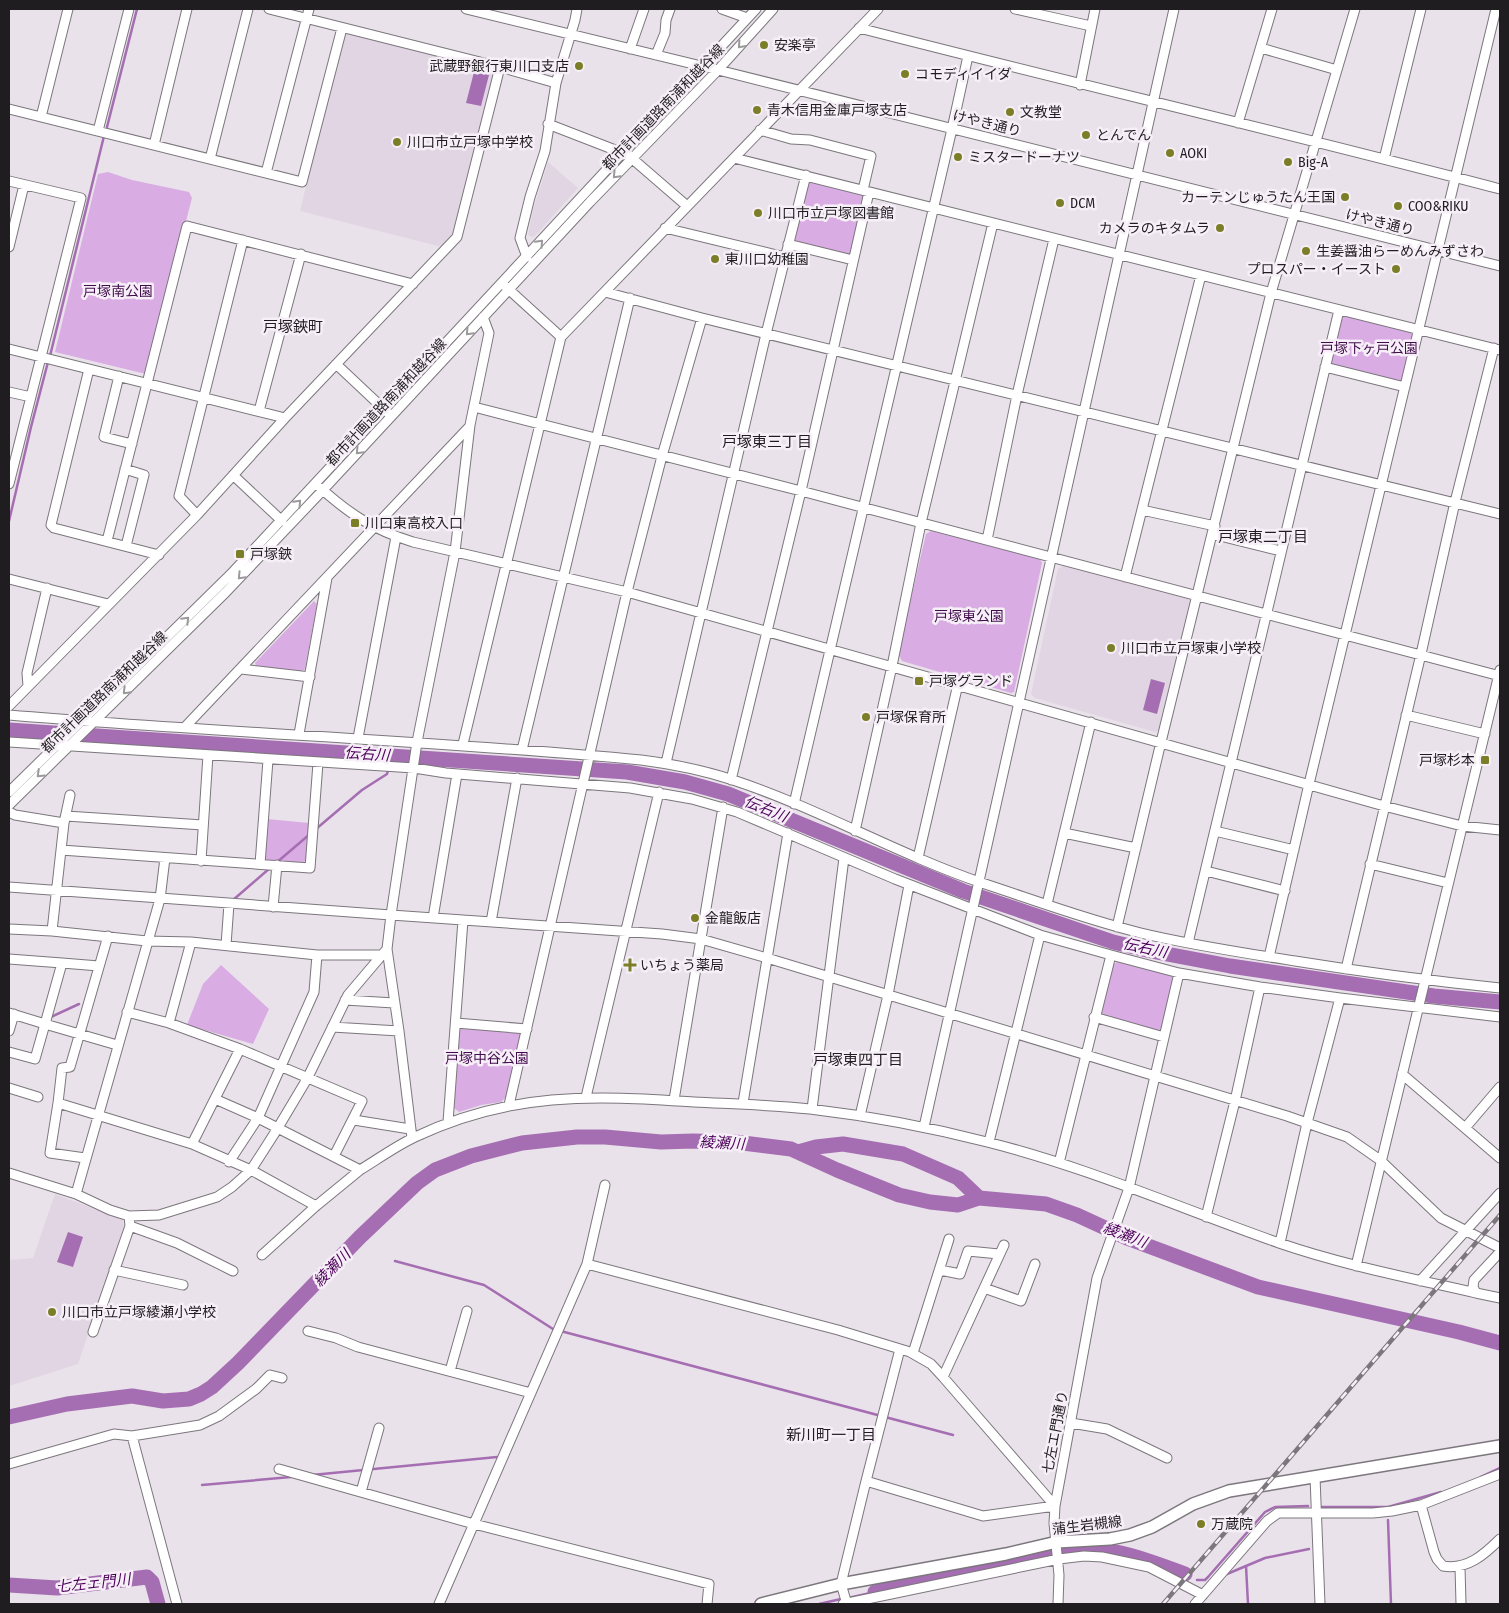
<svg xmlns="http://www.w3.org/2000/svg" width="1509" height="1613" viewBox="0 0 1509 1613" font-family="'Fira Sans Condensed','Noto Sans JP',sans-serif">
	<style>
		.built { fill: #e1d5e3 }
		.green { fill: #daace4 }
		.water { fill: #a66eb2 }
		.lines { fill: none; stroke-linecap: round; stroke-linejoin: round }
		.stream { stroke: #a66eb2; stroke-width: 2.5 }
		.river { stroke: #a66eb2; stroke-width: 15 }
		.minor-casing { stroke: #7c767d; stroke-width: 11 }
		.major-casing { stroke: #7c767d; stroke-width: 14 }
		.minor { stroke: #fff; stroke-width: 9 }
		.major { stroke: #fff; stroke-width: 11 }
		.rail-casing { stroke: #7c777c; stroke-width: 4.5 }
		.rail { stroke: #f6eff7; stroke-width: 2.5; stroke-dasharray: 8; stroke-linecap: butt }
		.oneway { stroke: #9b999b }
		.poi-dot { fill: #7c7e27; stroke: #f6eff7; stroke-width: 2 }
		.labels { text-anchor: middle; stroke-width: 5; stroke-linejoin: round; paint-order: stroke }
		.poi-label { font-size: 14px; fill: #201d20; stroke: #f6eff7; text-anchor: start }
		.street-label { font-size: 14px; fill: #201d20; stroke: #f6eff7 }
		.park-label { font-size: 14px; fill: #410c4c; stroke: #f6eff7 }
		.neighbourhood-label { font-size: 15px; fill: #201d20; stroke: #f6eff7 }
		.water-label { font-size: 15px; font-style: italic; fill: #4d015b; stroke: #f6eff7 }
	</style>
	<rect width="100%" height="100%" fill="#e9e2ea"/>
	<path class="built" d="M347,33l145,36 3,4 -42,163 -11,11 -142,-36 43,-176z
		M548,162l30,26 -44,49h-2l-4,-2 5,-25z
		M1063,566l125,31 4,5 -32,127 -5,3 -120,-34 -4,-4 27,-125z
		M55,1194l68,26 1,9 -46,135 -69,22v-126l24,-2z"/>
	<path class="green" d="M108,172l24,8 57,12 3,6 -6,23h-2l-38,153 -91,-22 43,-178z
		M809,182l52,11 3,4 -13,57 -3,3 -52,-14 -4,-4 13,-53z
		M1347,315l62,16 5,5 -10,44 -5,3 -66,-16 -2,-6 10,-44z
		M931,531l109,28 2,4 -28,129 -3,1 -109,-32 -4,-8 28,-119z
		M314,601l3,3 -12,65 -3,2 -45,-3 -2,-5z
		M267,819l42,4 -2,36 -5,5 -34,-3 -4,-4z
		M1117,962l53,13 5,5 -13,51 -3,1 -57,-16 -2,-3 11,-47z
		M221,965l48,44 -16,35 -66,-19 16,-41z
		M463,1027l59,6 -16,64 -5,5 -20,3 -22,7 -5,-4 6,-78z"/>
	<path class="water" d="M474,72l15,3 -8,31 -15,-3z
		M1151,679l14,4 -8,31 -14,-4z
		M68,1232l15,5 -10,30 -16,-5z"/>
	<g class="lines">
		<path class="stream" d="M106,131l31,-122
			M50,356l54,-220
			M9,521l22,-94 17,-65
			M389,764l2,-8
			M316,829l46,-39 25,-16 1,-4
			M276,863l34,-29
			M233,900l37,-32
			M51,1017l28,-13
			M395,1261l89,24 69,44 400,106
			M312,1475l185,-18
			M1481,1477l19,-9
			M202,1485l89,-8
			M1322,1507h66l53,-15
			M1388,1520l3,84
			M1246,1566l2,38
			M1227,1574l38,-16 44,-9
			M1197,1580h8l3,-3 57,-65 10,-5 33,-1
			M848,1598l27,-6
			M819,1604l22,-5"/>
		<path class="river" d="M9,730l618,42 58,10 43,12 235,97 150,51 38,9 79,15 204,30 66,6
			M798,1152l18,-5 27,-3 60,10 55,24 21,20
			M9,1417l58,-13 65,-8 31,5 26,-2 12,-5 11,-7 26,-24 122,-126 57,-54 18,-13 36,-14 51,-13 55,-6h28l56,5 32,-1 42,1 56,7 46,21 62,25 31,7 28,3 21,-7 67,6 31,11 50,23 131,49 201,45 41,11
			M1065,1551c41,-8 82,9 120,23
			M9,1585l48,3 90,-11 5,5 6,22
			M875,1592l30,-8 147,-31"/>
		<g class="minor-casing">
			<path id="minor" d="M269,9l231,58 56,16
				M466,9l252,61 782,196
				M722,9l25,9
				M1015,9l76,17
				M859,28c214,55 428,105 641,161
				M1261,48l76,22
				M630,49l14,-40
				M656,55l9,-22 1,-13 4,-11
				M1080,85l15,-76
				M9,109l293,73 40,-154
				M41,117l27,-108
				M1238,123l34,-114
				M548,124l80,31 59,51
				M760,130l31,9 19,1 61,16 -8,34
				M98,131l31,-122
				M154,145l33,-136
				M734,158l766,192
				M210,159l38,-150
				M1384,159l37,-150
				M266,173l43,-164
				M9,181l72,17 -72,286
				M665,228l120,29
				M788,244l65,16
				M9,247l15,-62
				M527,257l-7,-19 10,-41 15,-46 11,-68 19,-63 2,-11
				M505,286l56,51
				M605,292l97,26 798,196
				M483,317l6,16 -19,92 -15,127 -38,190 -26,173 271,19 39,5 66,19 520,158 60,21 33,23 61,58 59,30
				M9,349l276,69
				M336,364l51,48
				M1325,367l80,20
				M89,369l-38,156 3,3 105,27
				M119,376l-15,61 28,7
				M9,392l22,5
				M474,407l327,84 699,185
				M259,411l42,-157
				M125,469l19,6 -18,71
				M233,475l49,46
				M316,484c32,29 55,45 97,58l214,50 757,214 78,20 38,4
				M1142,510l73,16
				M197,515l-18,-19 64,-256
				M1212,534l69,17
				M987,540l30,-145 37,-156
				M107,541l80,-315 226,58
				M1125,577l76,-302
				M9,579l99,25
				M241,669l69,8
				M28,686l-1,-13 20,-85
				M9,706l188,-191 88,-97 172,-181 43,-170
				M9,715c210,18 421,25 632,45 31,4 62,10 92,20 85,28 164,74 249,103 52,17 105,37 159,50 50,12 103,20 154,28 68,11 137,20 205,27
				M1406,715l79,19
				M185,727l285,-301
				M299,734l28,-156
				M358,738l38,-201
				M9,742l405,26 32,5 184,15 62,11 45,13 158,67 145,56 71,20 68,18 81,14 80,11 160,19
				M463,744l98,-407 317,-328
				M522,750l108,-452
				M666,763l100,-429 40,-159
				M731,780l70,-289 68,-299
				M9,792l222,-218 525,-565
				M794,804l158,-675 16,-73
				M9,805l217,-213 97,-102 267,-288 128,-132 55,-61
				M9,812l6,3 49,8
				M66,816l137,9
				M855,831l37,-165 29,-143 72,-300
				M1215,831l79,19
				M1064,833l72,15
				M61,850l249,18 8,-105
				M918,858l40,-174
				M201,861l7,-106
				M260,864l8,-104
				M1370,864l78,19
				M1206,871l79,20
				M9,887l382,28 -4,34 -39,46 -41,84 -31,52 -25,39 -19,17 -15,10 -58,18 -30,1 -19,-6 -34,-16 -67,-21
				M1047,904l44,-182
				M273,907l4,-42
				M433,918l24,-144
				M491,922l26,-144
				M1117,927l44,-185 110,-449 84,-284
				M9,929l43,2 95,10 44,1 126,13
				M52,931l12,-108 6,-28
				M1188,943l151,-633
				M226,945l3,-41
				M387,949l12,82 13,107
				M1269,957l40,-173 187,-775
				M9,959l53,4
				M1346,969l75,-315 34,-152 39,-154
				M345,1000l49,3
				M127,1012l42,11 71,26 122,52 -28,55
				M9,1013l36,11 17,-61 37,3
				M1094,1017l70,20
				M169,1023l22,-81
				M456,1023l71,6
				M332,1027l67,4
				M9,1031l5,-17
				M9,1052l26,7 10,-35 72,21
				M1402,1074l98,84
				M9,1088l29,9
				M586,1097l73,-305
				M215,1099l43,19 102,52c18,-11 36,-24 55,-33 95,-45 177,-42 279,-35 39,2 77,3 116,7 59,7 119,18 177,33 100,25 195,67 292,101 64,22 131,35 197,50
				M674,1100l49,-293
				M58,1103l134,41 59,26 65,36
				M743,1103l45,-270
				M509,1105l118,-513 35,-136 40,-138
				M812,1109l32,-251
				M860,1116l28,-121 21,-110
				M354,1120l56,9
				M448,1122l15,-202
				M924,1127l250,-1118
				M1465,1128l35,-41
				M989,1142l51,-207
				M192,1144l48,-95
				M85,1158l-35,-5 8,-50 4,-35 8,-1 38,-131
				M229,1162l29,-44 56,-126 3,-37h64
				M1059,1163l52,-208
				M76,1194l84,-295 5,-41
				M1206,1217l29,-116 25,-114
				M130,1226l47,17 56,28
				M1280,1243l27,-120 33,-125
				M1500,1252l-26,28 -1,7 3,6 24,5
				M262,1255l54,-49 44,-36
				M587,1264l251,66 72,22 21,12 12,13 112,129 -72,10 -117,-35
				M1356,1266l144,-596
				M114,1270l69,15
				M940,1270l20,4 8,-23 31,3
				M1420,1281l80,-88
				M984,1288l37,13 14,-37
				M308,1331l28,7 22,9 173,46
				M93,1332l37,-106 -1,-10
				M913,1353l36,-114
				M450,1371l17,-60
				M943,1377l61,-132
				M1071,1423l36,6 60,29
				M132,1436l45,168
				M9,1464l105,-30 18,2 68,-11 19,-9 37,-27 14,-14 12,3
				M279,1469l195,55 235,60 -2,20
				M1315,1477l5,127
				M361,1492l18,-64
				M1421,1505l13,47 3,7 6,7c24,4 41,-11 57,-27
				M1460,1567l1,37
				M439,1604l148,-340 18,-79
				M843,1604l216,-45 25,-3 18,1 47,10 54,28
				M847,1604l-6,-20 25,-103 34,-132
				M1058,1604l1,-29 -5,-52 1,-17 42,-228 32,-90 50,-215
				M1195,1604l72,-83 11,-8h95l19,-2 29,-6 79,-31"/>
		</g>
		<g class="major-casing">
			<path id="major" d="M761,1604l80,-20 165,-30 51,-12 53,-3 20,-4 22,-8 41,-23 36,-13 271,-45"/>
		</g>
		<use href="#minor" class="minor"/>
		<use href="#major" class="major"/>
		<g class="rail-casing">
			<path id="rail" d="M1163,1604l337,-389"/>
		</g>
		<use href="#rail" class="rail"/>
	</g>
	<defs><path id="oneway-chevron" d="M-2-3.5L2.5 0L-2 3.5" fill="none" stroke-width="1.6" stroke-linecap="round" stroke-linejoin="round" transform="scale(1.25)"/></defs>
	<g class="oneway">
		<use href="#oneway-chevron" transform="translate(741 45) rotate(132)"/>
		<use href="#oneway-chevron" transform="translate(616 175) rotate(134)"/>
		<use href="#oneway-chevron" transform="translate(540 243) rotate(-47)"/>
		<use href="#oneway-chevron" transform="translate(469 332) rotate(133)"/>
		<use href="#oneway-chevron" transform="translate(359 451) rotate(133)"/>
		<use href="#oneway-chevron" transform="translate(298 503) rotate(-47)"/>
		<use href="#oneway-chevron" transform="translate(241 576) rotate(134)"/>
		<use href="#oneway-chevron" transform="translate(186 620) rotate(-45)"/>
		<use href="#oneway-chevron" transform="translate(126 691) rotate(135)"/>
		<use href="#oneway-chevron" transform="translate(40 774) rotate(136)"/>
	</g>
	<g class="poi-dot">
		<circle cx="764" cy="45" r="5"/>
		<circle cx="579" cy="66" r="5"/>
		<circle cx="905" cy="74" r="5"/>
		<circle cx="757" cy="110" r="5"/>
		<circle cx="1010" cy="112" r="5"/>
		<circle cx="1086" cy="135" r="5"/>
		<circle cx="397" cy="142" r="5"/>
		<circle cx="1170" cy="153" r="5"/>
		<circle cx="958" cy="157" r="5"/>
		<circle cx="1288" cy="162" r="5"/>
		<circle cx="1345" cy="197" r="5"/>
		<circle cx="1060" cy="203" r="5"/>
		<circle cx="1398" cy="206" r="5"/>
		<circle cx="758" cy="213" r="5"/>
		<circle cx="1220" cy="228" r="5"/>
		<circle cx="1306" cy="251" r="5"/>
		<circle cx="715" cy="259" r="5"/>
		<circle cx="1396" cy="269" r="5"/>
		<rect x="350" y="518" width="10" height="10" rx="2.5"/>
		<rect x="235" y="549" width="10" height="10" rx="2.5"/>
		<circle cx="1111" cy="648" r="5"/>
		<rect x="914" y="676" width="10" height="10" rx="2.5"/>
		<circle cx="866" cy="717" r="5"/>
		<rect x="1480" y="755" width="10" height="10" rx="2.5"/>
		<circle cx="695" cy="918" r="5"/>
		<path d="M627.5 957.5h5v5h5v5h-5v5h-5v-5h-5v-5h5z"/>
		<circle cx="52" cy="1312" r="5"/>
		<circle cx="1201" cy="1524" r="5"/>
	</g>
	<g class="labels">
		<g class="poi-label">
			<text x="774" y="50">安楽亭</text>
			<text x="569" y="71" text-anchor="end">武蔵野銀行東川口支店</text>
			<text x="915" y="79">コモディイイダ</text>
			<text x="767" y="115">青木信用金庫戸塚支店</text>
			<text x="1020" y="117">文教堂</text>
			<text x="1096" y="140">とんでん</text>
			<text x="407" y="147">川口市立戸塚中学校</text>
			<text x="1180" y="158">AOKI</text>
			<text x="968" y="162">ミスタードーナツ</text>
			<text x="1298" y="167">Big-A</text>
			<text x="1335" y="202" text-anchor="end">カーテンじゅうたん王国</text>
			<text x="1070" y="208">DCM</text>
			<text x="1408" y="211">COO&amp;RIKU</text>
			<text x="768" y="218">川口市立戸塚図書館</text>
			<text x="1210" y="233" text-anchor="end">カメラのキタムラ</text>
			<text x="1316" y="256">生姜醤油らーめんみずさわ</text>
			<text x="725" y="264">東川口幼稚園</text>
			<text x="1386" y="274" text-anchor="end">プロスパー・イースト</text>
			<text x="365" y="528">川口東高校入口</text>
			<text x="250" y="559">戸塚鋏</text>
			<text x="1121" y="653">川口市立戸塚東小学校</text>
			<text x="929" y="686">戸塚グランド</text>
			<text x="876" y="722">戸塚保育所</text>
			<text x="1475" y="765" text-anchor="end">戸塚杉本</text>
			<text x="705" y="923">金龍飯店</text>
			<text x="640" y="970">いちょう薬局</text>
			<text x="62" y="1317">川口市立戸塚綾瀬小学校</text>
			<text x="1211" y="1529">万蔵院</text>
		</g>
		<g class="street-label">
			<text transform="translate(663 107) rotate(-46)" y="5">都市計画道路南浦和越谷線</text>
			<text transform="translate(987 123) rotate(14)" y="5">けやき通り</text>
			<text transform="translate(1380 222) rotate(14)" y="5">けやき通り</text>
			<text transform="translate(386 402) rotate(-47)" y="5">都市計画道路南浦和越谷線</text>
			<text transform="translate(104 692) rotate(-44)" y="5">都市計画道路南浦和越谷線</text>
			<text transform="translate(1055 1432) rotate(-79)" y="5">七左エ門通り</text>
			<text transform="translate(1087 1525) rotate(-7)" y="5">蒲生岩槻線</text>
		</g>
		<g class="park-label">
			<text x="118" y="296">戸塚南公園</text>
			<text x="1369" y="353">戸塚下ヶ戸公園</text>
			<text x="969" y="621">戸塚東公園</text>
			<text x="487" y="1063">戸塚中谷公園</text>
		</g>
		<g class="neighbourhood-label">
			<text x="293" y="332">戸塚鋏町</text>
			<text x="767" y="447">戸塚東三丁目</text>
			<text x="1263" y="542">戸塚東二丁目</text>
			<text x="858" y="1065">戸塚東四丁目</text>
			<text x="831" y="1440">新川町一丁目</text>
		</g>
		<g class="water-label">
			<text transform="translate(367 754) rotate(4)" y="5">伝右川</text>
			<text transform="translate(766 809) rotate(22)" y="5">伝右川</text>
			<text transform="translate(1145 948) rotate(12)" y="5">伝右川</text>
			<text transform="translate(722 1143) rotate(3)" y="5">綾瀬川</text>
			<text transform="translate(1125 1235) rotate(21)" y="5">綾瀬川</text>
			<text transform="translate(332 1268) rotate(-45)" y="5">綾瀬川</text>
			<text transform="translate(93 1583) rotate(-6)" y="5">七左ェ門川</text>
		</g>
	</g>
	<rect width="1509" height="1613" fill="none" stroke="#201d20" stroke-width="20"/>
</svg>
